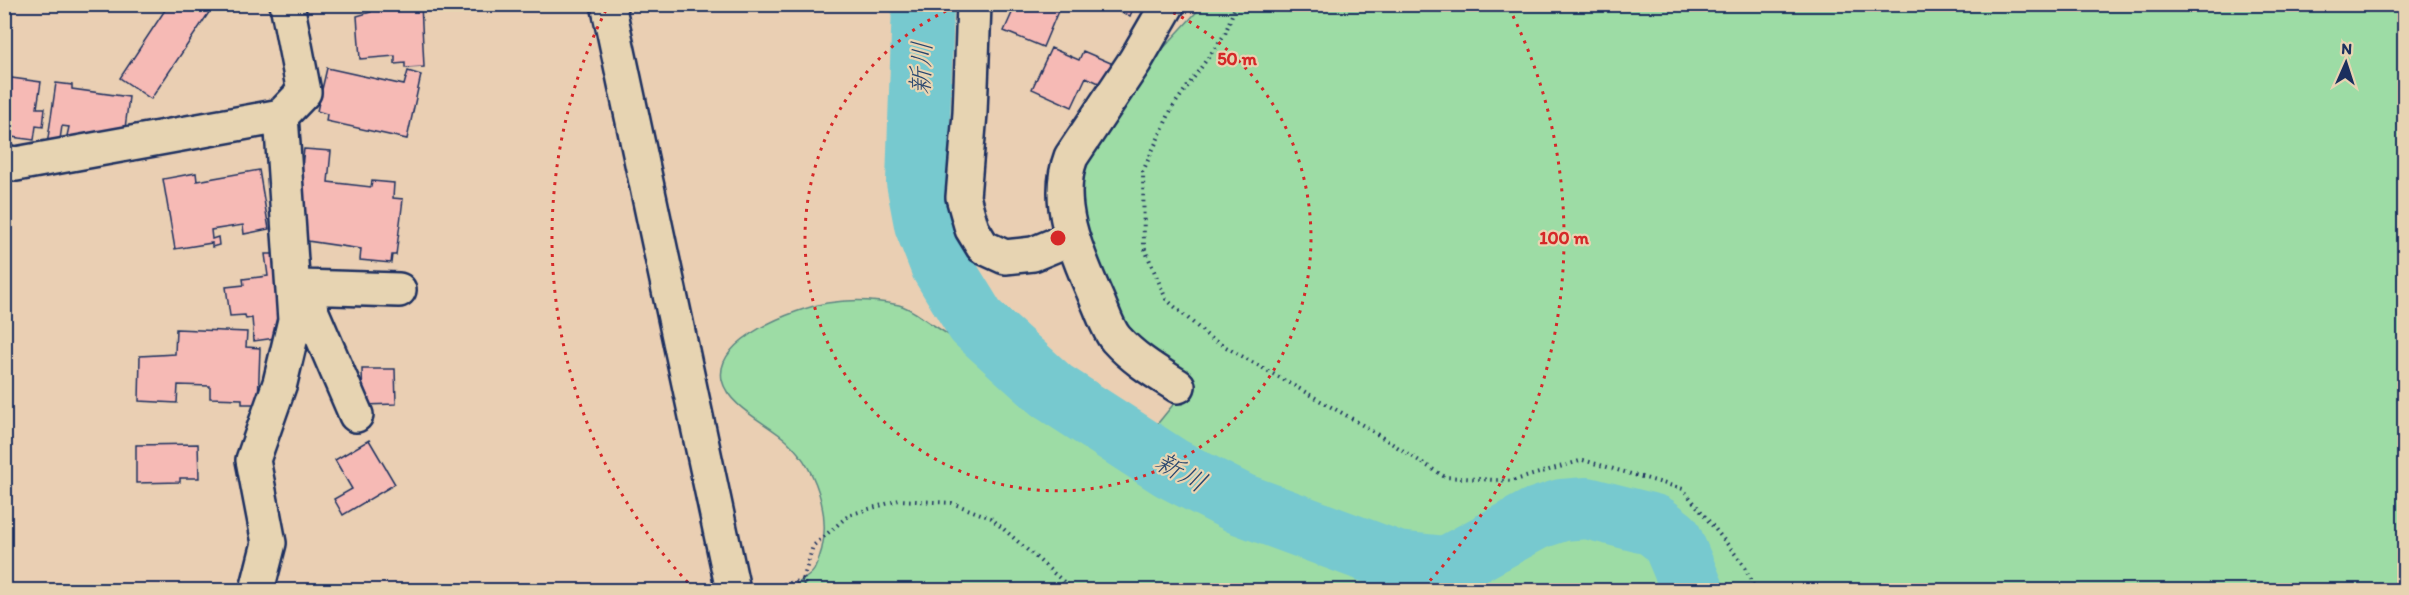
<svg xmlns="http://www.w3.org/2000/svg" width="2409" height="595" viewBox="0 0 2409 595" font-family="Itim,'Klee One',sans-serif">
	<style>
		.green { fill: #9ddca5; stroke: #5c8682; stroke-width: 1.5 }
		.lines { fill: none; stroke-linecap: round; stroke-linejoin: round }
		.river { stroke: #77c9cf; stroke-width: 62 }
		.building { fill: #f6bab5; stroke: #1b2f5e; stroke-width: 1.5 }
		.minor-casing { stroke: #1b2f5e; stroke-width: 38 }
		.path { stroke: #1b2f5e; stroke-width: 4; stroke-dasharray: 1.5 4.5; stroke-linecap: butt }
		.minor { stroke: #e7d4b2; stroke-width: 33 }
		.ring { fill: none; stroke: #d62828; stroke-width: 3; stroke-dasharray: 3 6 }
		.labels { text-anchor: middle; stroke-width: 4.5; stroke-linejoin: round; paint-order: stroke }
		.water-label { font-size: 27px; font-style: italic; fill: #29466f; stroke: #e7d4b2 }
		.centre { fill: #d62828; stroke: #e7d4b2; stroke-width: 3 }
		.ring-label { font-size: 18px; text-anchor: middle; font-weight: bold; fill: #d62828; stroke: #e7d4b2; stroke-width: 4.5; stroke-linejoin: round; paint-order: stroke }
	</style>
	<rect width="100%" height="100%" fill="#eacfb3"/>
	<filter id="ink" filterUnits="userSpaceOnUse"><feTurbulence type="fractalNoise" baseFrequency=".0167" numOctaves="2"/><feDisplacementMap in="SourceGraphic" scale="12" xChannelSelector="R" yChannelSelector="G"/><feConvolveMatrix kernelMatrix="1 2 1 2 8 2 1 2 1" color-interpolation-filters="sRGB"/></filter>
	<g filter="url(#ink)">
		<path class="green" d="M1203,5h1201v585h-1613c5,-9 18,-11 23,-20 22,-42 6,-98 -27,-129 -18,-17 -59,-34 -65,-61 -8,-41 73,-71 105,-77 23,-4 49,-3 72,2 10,2 22,12 31,18 31,19 63,44 96,60 40,19 86,30 128,45l36,-44 -59,-42 -47,-96 -7,-76 71,-105z"/>
		<g class="lines">
			<path class="river" d="M923,4l-6,178 8,42 16,41 35,57 76,69 119,77 70,36 156,58 50,5 88,-48 27,-9 25,-2 67,17 17,13 22,52"/>
		</g>
		<path class="building" d="M169,4l45,1 -63,94 -31,-21z
			M371,4h50l3,63 -19,1v-5l-10,1v-8l-35,3 -3,-43 14,-4z
			M1016,4h45l-18,43 -39,-16z
			M1103,4h32l-5,12z
			M1051,48l28,12 4,-9 30,13 -10,21 -17,-8 -14,30 -40,-18z
			M327,68l77,17 4,-14 13,4 -14,64 -81,-18 1,-7 -10,-3z
			M4,77l37,5 -4,26h8l-2,19 -7,-1 -2,14 -30,-4z
			M56,83l16,2v4l57,8 -5,39 -33,-3v7l-24,-4 2,-9 -7,-1 -3,20 -12,-1z
			M304,149l27,2 -3,31 43,5 1,-6 22,2 -1,15 10,1 -7,56h-4l-1,8 -31,-3 1,-11 -67,-10z
			M259,170l10,59 -25,5 -1,-9 -32,5 1,9 6,-2 1,8 -7,2v-4l-37,6 -12,-70 33,-6 1,8z
			M265,254h9l8,83 -28,4 -2,-23 -6,1 -1,-4 -15,1 -4,-29 18,-2 -1,-6 25,-3z
			M176,329l71,3 -1,15 14,1 -2,56h-16v-5l-32,-1v-12l-32,-1 -1,18 -38,-2 1,-45 35,-2z
			M362,369h33l1,35 -33,1z
			M369,440l26,44 -52,31 -9,-16 18,-10 -17,-29z
			M198,444l1,34h-19v4l-44,1v-38z"/>
		<g class="lines">
			<g class="minor-casing">
				<path id="minor" d="M608,4l125,586
					M974,4l-4,109 -7,84 9,32 11,18 22,10 28,-3 39,-16
					M1168,4l-33,57 -64,96c-18,48 8,101 27,145 5,11 10,28 18,37 18,20 40,33 62,47
					M4,162l12,2 265,-48 23,-24 -17,-88
					M298,285l3,2 55,128
					M301,287l98,3
					M257,590l12,-47 -16,-83 27,-77 15,-63 -14,-204"/>
			</g>
			<path class="path" d="M1236,4l-11,30 -53,74 -29,63 1,76 22,52 44,39 146,83 89,56 67,4 71,-21 100,29 61,76 11,25
				M766,588l37,-8
				M807,590l-4,-10 10,-34 36,-31 50,-15 53,3 39,15 82,72"/>
			<use href="#minor" class="minor"/>
		</g>
	</g>
	<g class="ring">
		<path d="M1157 5A253 253 0 1 1 959 5"/>
		<path d="M694 589A506 506 0 0 1 607 8M1509 8A506 506 0 0 1 1422 589"/>
	</g>
	<g class="labels">
		<g class="water-label">
			<text transform="translate(921 68) rotate(-88)" y="9">新川</text>
			<text transform="translate(1181 472) rotate(29)" y="9">新川</text>
		</g>
	</g>
	<circle cx="1058" cy="238" r="9" class="centre"/>
	<g class="ring-label">
		<text x="1237" y="65">50 m</text>
		<text x="1564" y="244">100 m</text>
	</g>
	<rect width="2409" height="595" fill="none" stroke="#e7d4b2" stroke-width="24"/>
	<rect x="12" y="12" width="2385" height="571" fill="none" stroke="#1b2f5e" stroke-width="2" filter="url(#ink)"/>
	<g transform="translate(2346 63) rotate(3)" stroke="#e7d4b2" stroke-width="4.5" paint-order="stroke">
	<path d="M0-4.5L10 22L0 15L-10 22Z" fill="#1b2f5e"/>
	<text y="-9" font-size="16" font-weight="bold" text-anchor="middle" fill="#1b2f5e">N</text>
	</g>
</svg>
